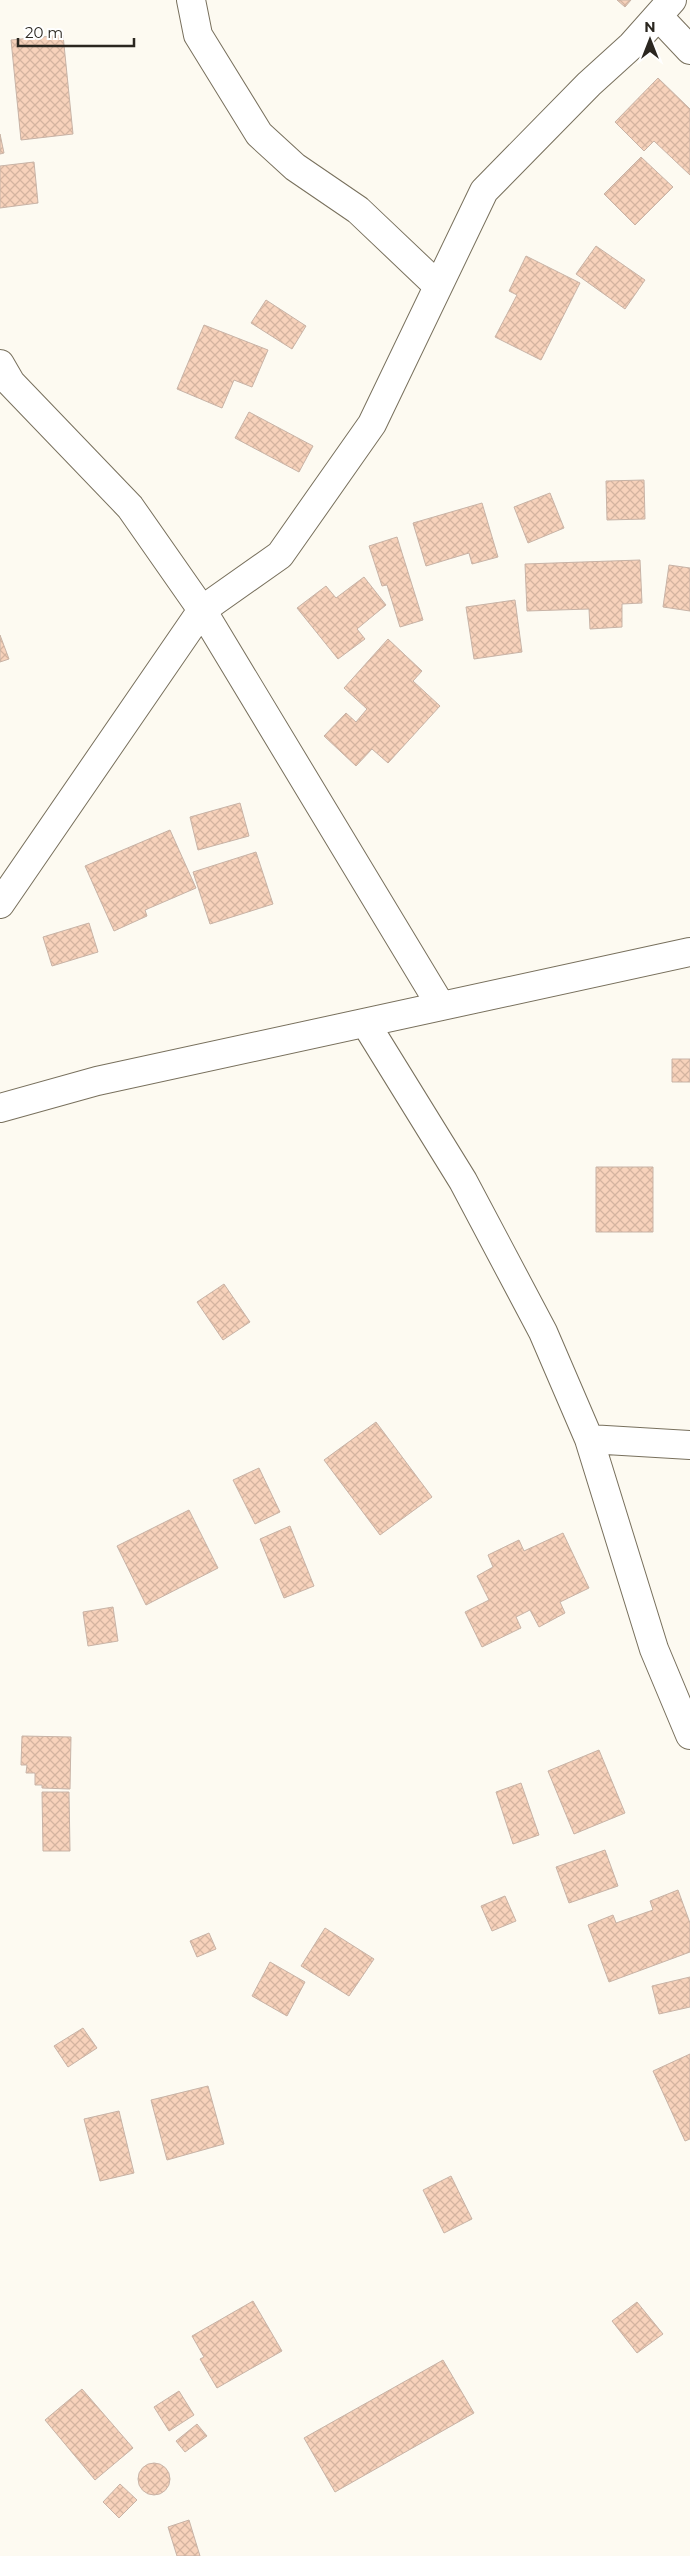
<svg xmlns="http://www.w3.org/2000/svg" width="690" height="2556" viewBox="0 0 690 2556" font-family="Montserrat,sans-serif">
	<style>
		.building { fill: url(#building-cross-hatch); stroke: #c8b3a6 }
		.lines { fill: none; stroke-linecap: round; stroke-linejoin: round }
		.minor-casing { stroke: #78705d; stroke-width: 30 }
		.minor { stroke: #fff; stroke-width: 28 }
	</style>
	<defs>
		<pattern id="building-cross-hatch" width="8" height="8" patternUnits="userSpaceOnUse" patternTransform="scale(1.25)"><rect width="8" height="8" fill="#f7d2bb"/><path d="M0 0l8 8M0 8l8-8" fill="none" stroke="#d4b4a0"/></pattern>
	</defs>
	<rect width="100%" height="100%" fill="#fdfaf1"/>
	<path class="building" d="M617,0h14l-6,7z
		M63,35l10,99 -52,6 -10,-100z
		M658,78l32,31v66l-36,-34 -10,10 -29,-29z
		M0,134l4,19 -4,1z
		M641,157l32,30 -38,38 -31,-31z
		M34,162l4,41 -38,5v-42z
		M596,246l49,34 -20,29 -49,-35z
		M526,256l54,27 -39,77 -46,-23 22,-42 -8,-4z
		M266,300l40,26 -14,23 -41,-26z
		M204,325l64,25 -16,37 -18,-7 -12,28 -45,-19z
		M249,412l64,34 -14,26 -64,-34z
		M644,480l1,39 -38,1 -1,-39z
		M550,493l14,35 -36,15 -14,-36z
		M482,503l16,54 -26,7 -3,-11 -43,13 -13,-43z
		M397,537l26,83 -23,7 -13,-42 -5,1 -13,-40z
		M640,560l2,43 -20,1v23l-32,2 -1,-20 -62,2 -2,-47z
		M669,565l21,3v43l-27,-4z
		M364,577l22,28 -29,24 8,10 -27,20 -41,-51 29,-22 10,12z
		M515,600l7,52 -48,7 -8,-52z
		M0,635l9,24 -9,3z
		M388,639l34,32 -9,10 27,25 -52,57 -16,-14 -16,17 -32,-30 22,-23 10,9 11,-13 -23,-21z
		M240,803l9,33 -51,14 -8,-33z
		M170,830l26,58 -51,22 2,6 -33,15 -29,-65z
		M256,852l17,52 -63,20 -17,-52z
		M89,923l9,29 -46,14 -9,-29z
		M672,1059h18v23h-18z
		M596,1167h57v65h-57z
		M224,1284l26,38 -27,18 -26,-38z
		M376,1422l56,75 -52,38 -56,-75z
		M259,1468l21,44 -25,12 -22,-44z
		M189,1510l29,58 -72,37 -29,-59z
		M290,1526l24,60 -30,12 -24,-59z
		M563,1533l26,55 -29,14 5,11 -26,14 -9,-17 -14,7 5,11 -39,19 -17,-35 24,-12 -12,-24 16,-9 -5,-12 31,-15 5,11z
		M113,1607l5,34 -30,5 -5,-34z
		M22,1736l49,1 -1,52 -28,-1v-3h-7v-12h-9l1,-8h-6z
		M599,1750l26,63 -51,21 -26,-63z
		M521,1783l18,52 -26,9 -17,-52z
		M42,1792h27l1,59h-27z
		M605,1850l13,36 -49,17 -13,-36z
		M678,1890l12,33v29l-81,30 -21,-57 25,-10 3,8 37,-13 -3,-9z
		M505,1896l11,25 -24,10 -11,-25z
		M325,1928l49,31 -25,37 -48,-30z
		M209,1933l7,16 -19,8 -7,-16z
		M270,1962l35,20 -18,34 -35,-20z
		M690,1977v30l-31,7 -7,-28z
		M83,2028l14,20 -29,19 -14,-21z
		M690,2054v85l-5,2 -32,-70z
		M208,2086l16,58 -57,16 -16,-60z
		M119,2111l15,62 -34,8 -16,-62z
		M451,2176l21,43 -28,14 -21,-43z
		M253,2301l29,50 -65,37 -17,-29 4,-2 -12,-21z
		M637,2302l26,32 -26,19 -25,-32z
		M443,2360l31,53 -139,79 -31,-54z
		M82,2389l51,59 -38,32 -50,-60z
		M179,2391l15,24 -25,16 -15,-24z
		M197,2424l10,12 -22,16 -9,-11z
		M138 2479a16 16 0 1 1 32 0a16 16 0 1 1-32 0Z
		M120,2484l17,16 -18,18 -16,-16z
		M189,2520l11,36h-23l-9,-29z"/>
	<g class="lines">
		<g class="minor-casing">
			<path id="minor" d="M191,0l7,35 61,99 36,33 63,43 80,76
				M658,16l32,34
				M0,364l11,19 119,124 72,103 239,396
				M0,904l202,-294 78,-55 92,-131 112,-233 105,-107 43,-39 40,-45
				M366,1024l97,157 80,151 46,107 65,210 36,86
				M0,1108l97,-27 593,-129
				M589,1439l101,6"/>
		</g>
		<use href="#minor" class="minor"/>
	</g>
	<g transform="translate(650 40)" stroke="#ffffff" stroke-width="4" paint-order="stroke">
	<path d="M0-4L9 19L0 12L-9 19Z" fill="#2b2720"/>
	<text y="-8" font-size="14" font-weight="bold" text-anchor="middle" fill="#2b2720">N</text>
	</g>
	<path d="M18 38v8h116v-8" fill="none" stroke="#2b2720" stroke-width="2.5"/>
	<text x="25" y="38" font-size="15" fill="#2b2720" stroke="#ffffff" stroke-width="4" paint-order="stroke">20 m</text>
</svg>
